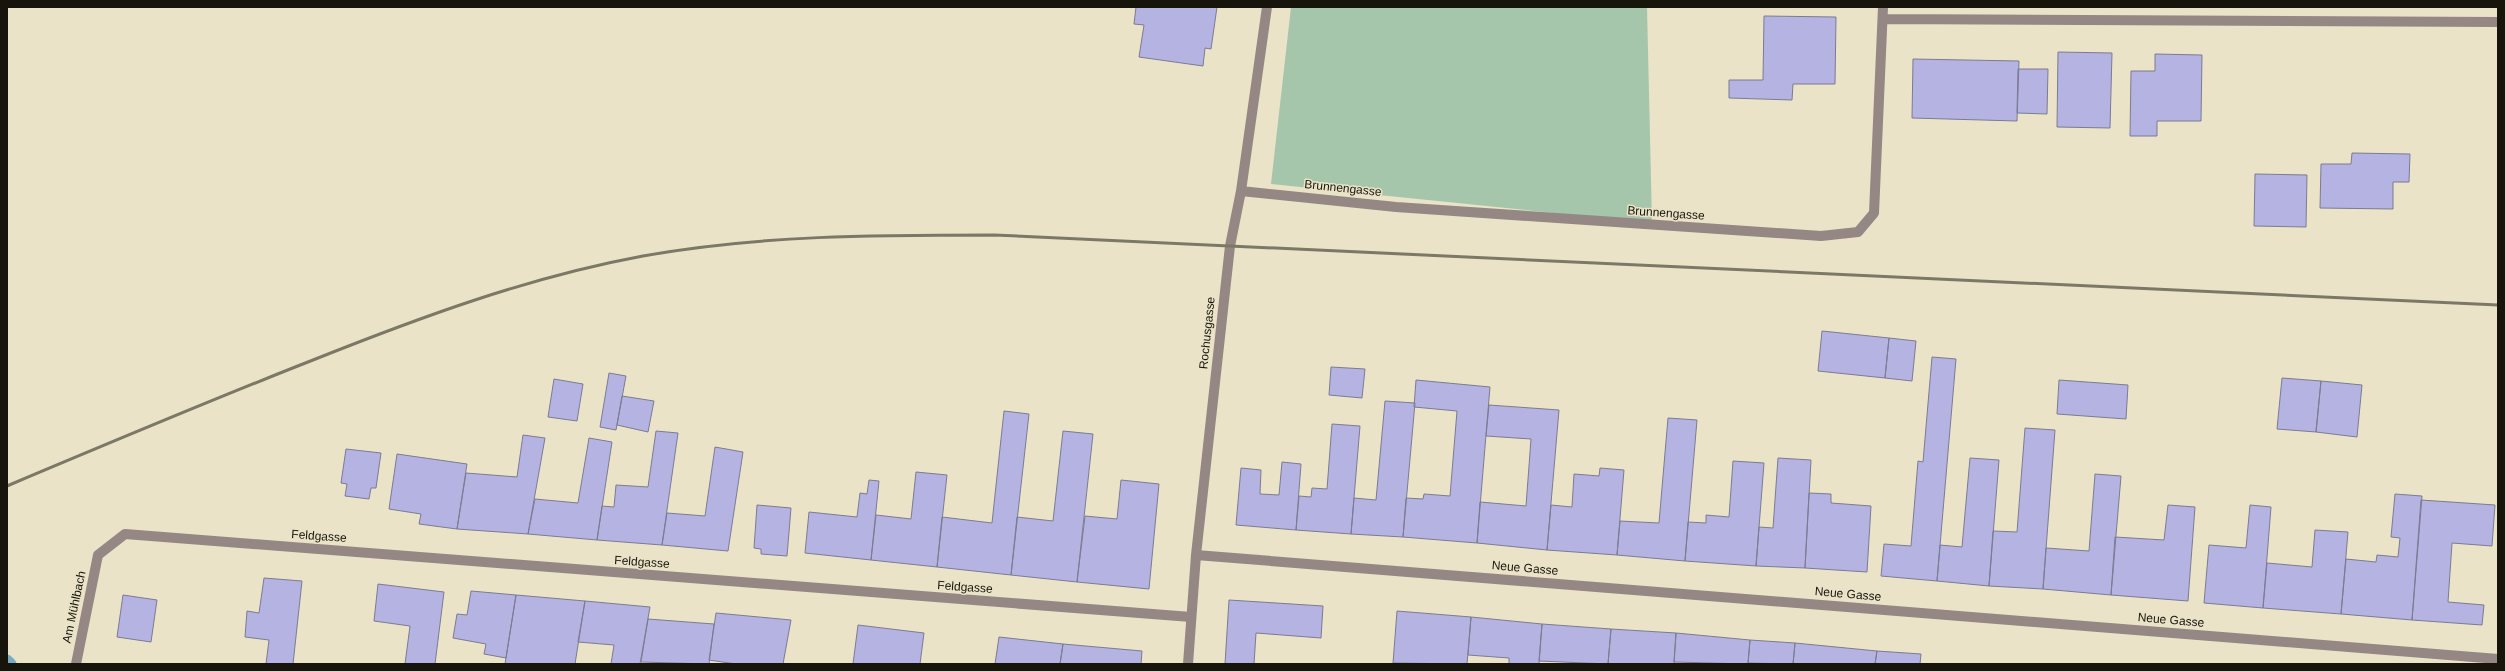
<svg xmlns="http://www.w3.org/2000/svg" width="2505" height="671" viewBox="0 0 2505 671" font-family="Arial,sans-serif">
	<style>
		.green { fill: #a5c6ab }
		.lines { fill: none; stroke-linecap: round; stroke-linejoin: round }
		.stream { stroke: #7aabc6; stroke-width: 11 }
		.building { fill: #b4b3e1; stroke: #7b7b93 }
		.minor { stroke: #948784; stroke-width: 10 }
		.rail { stroke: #7c7866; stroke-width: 3 }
		.labels { text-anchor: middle; stroke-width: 3; stroke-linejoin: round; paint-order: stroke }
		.street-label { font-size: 12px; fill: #17150b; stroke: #eae3c8 }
	</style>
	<rect width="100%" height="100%" fill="#eae3c8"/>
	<path class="green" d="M1291,7h356l5,216 -381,-39z"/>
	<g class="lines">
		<path class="stream" d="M7,660l4,4"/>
	</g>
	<path class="building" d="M1136,7h81l-6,42 -6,-1 -2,18 -64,-9 5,-32 -10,-1z
		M1764,16l72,1 -1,67h-42l-1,16 -63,-2v-18h34z
		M2058,52l54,1 -2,75 -53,-1z
		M2155,54l47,1 -1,66h-44v15h-27l1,-65h24z
		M1913,59l106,2 -2,60 -105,-3z
		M2018,69h30l-1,45 -30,-1z
		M2352,153l58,1 -1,28h-16v27l-73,-1 1,-44h30z
		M2255,174l52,1 -1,52 -52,-1z
		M1822,331l67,7 -4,40 -67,-7z
		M1889,338l27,3 -4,40 -27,-3z
		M1932,357l24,2 -19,222 -56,-5 3,-32 27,2 7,-85 5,1z
		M1331,367l34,2 -3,29 -33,-3z
		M609,373l17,3 -10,54 -16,-3z
		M2282,378l39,3 -5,51 -39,-3z
		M554,379l29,5 -6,37 -29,-4z
		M1416,380l74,7 -13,156 -74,-6 3,-39 17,1 1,-5 26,2 7,-85 -43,-4z
		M2059,380l69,5 -2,34 -69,-5z
		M2321,381l41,4 -5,52 -41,-5z
		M622,396l32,5 -6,31 -31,-7z
		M1385,401l30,2 -12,134 -52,-3 3,-36 22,2z
		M1489,405l70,5 -12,140 -70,-7 3,-41 46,4 5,-67 -45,-3z
		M1004,411l25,3 -18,161 -74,-8 5,-50 50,6z
		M1668,418l29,2 -12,141 -68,-6 3,-34 39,2z
		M1332,424l28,2 -9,108 -55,-4 3,-34 12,1 1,-9 15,1z
		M2025,428l30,2 -12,159 -54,-3 4,-55 24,1z
		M656,431l22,2 -16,112 -65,-5 5,-34 12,1 2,-22 32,2z
		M1063,431l30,3 -16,148 -66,-7 6,-58 36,4z
		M523,435l22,3 -17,96 -71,-5 9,-56 51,4z
		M589,438l23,4 -15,98 -69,-6 7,-35 43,4z
		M715,447l28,5 -15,99 -66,-6 5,-32 38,3z
		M346,449l35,4 -5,35h-5l-2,11 -24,-3 2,-12 -6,-1z
		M397,454l70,10 -10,65 -38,-5 2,-10 -32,-5z
		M1778,458l33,2 -6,108 -49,-2 3,-39 14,1z
		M1970,458l29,2 -10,126 -52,-5 3,-36 22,2z
		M1733,461l31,2 -8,103 -71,-5 3,-39 18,1v-8l23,2z
		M1282,462l19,2 -5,66 -60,-5 5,-57 20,2 -1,24 19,1z
		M1600,468l24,2 -7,85 -70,-5 4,-45 21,2 2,-33 25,2z
		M916,472l31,3 -10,92 -66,-7 5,-45 35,4z
		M2095,474l26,2 -10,119 -68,-6 3,-41 43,3z
		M869,480l10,1 -8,79 -66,-7 4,-41 48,5 3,-24 7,1z
		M1121,480l38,4 -10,105 -72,-7 8,-66 32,3z
		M1809,493l22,1v9l40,3 -4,66 -62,-4z
		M2395,494l27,2 -10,124 -71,-6 5,-55 30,3 1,-7 21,2 2,-19 -9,-1z
		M2421,500l74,5 -3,41 -40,-3 -4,59 36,3 -2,20 -70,-5z
		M757,505l34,3 -4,48 -26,-2v-5l-7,-1z
		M2168,505l27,2 -7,94 -77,-6 4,-58 49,3z
		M2250,505l21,2 -8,101 -59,-5 5,-58 37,3z
		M2315,530l33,2 -7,82 -78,-6 4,-45 45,4z
		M264,578l38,3 -9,83h-27l3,-24 -24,-3 2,-26 12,2z
		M378,584l66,8 -9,72h-30l5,-38 -36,-5z
		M471,591l45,4 -10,63 -22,-4 2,-10 -33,-6 4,-24 10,1z
		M123,595l34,5 -6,42 -34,-5z
		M516,595l69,6 -10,63h-70z
		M1229,600l94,6 -2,32 -65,-5 -2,31h-29z
		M585,601l65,6 -10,57h-29l3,-19 -36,-3z
		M1397,611l74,6 -4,47 -74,-1z
		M716,613l75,7 -8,44h-47l-27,-4z
		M1471,617l71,7 -3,40h-30v-6l-41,-3z
		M648,619l66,5 -5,40 -68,-2z
		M1542,624l69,5 -3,35 -69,-3z
		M858,625l66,8 -4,31h-67z
		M1611,629l65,4 -2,31h-66z
		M1676,633l74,7 -2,24 -74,-2z
		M999,637l64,7 -3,20h-65z
		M1750,640l45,3 -2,21 -45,-1z
		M1795,643l82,8 -2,13h-82z
		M1063,644l79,7 -1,13h-81z
		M1877,651l44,3 -1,10h-45z"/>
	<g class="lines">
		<path class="minor" d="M1883,19l615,3
			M1241,191l155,16 425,29 37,-4 16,-19 9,-206
			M1196,555l1302,104
			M76,664l22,-109 27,-21 1066,83
			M1188,664l8,-109 34,-309 11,-55 26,-184"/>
		<path class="rail" d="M7,486c102,-43 204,-86 306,-126 108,-43 216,-83 330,-104 116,-21 234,-21 351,-21l1504,70"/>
	</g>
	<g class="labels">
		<g class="street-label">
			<text transform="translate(1343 188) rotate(6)" y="4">Brunnengasse</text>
			<text transform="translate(1666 213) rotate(4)" y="4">Brunnengasse</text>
			<text transform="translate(1207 333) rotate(-84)" y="4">Rochusgasse</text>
			<text transform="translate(319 536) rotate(4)" y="4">Feldgasse</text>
			<text transform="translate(642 562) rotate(4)" y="4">Feldgasse</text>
			<text transform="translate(1525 568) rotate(5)" y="4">Neue Gasse</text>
			<text transform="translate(965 587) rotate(4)" y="4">Feldgasse</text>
			<text transform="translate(1848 594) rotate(5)" y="4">Neue Gasse</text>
			<text transform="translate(74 607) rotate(-78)" y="4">Am Mühlbach</text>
			<text transform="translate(2171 620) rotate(5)" y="4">Neue Gasse</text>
		</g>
	</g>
	<rect width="2505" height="671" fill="none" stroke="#17150b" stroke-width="16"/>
</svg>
